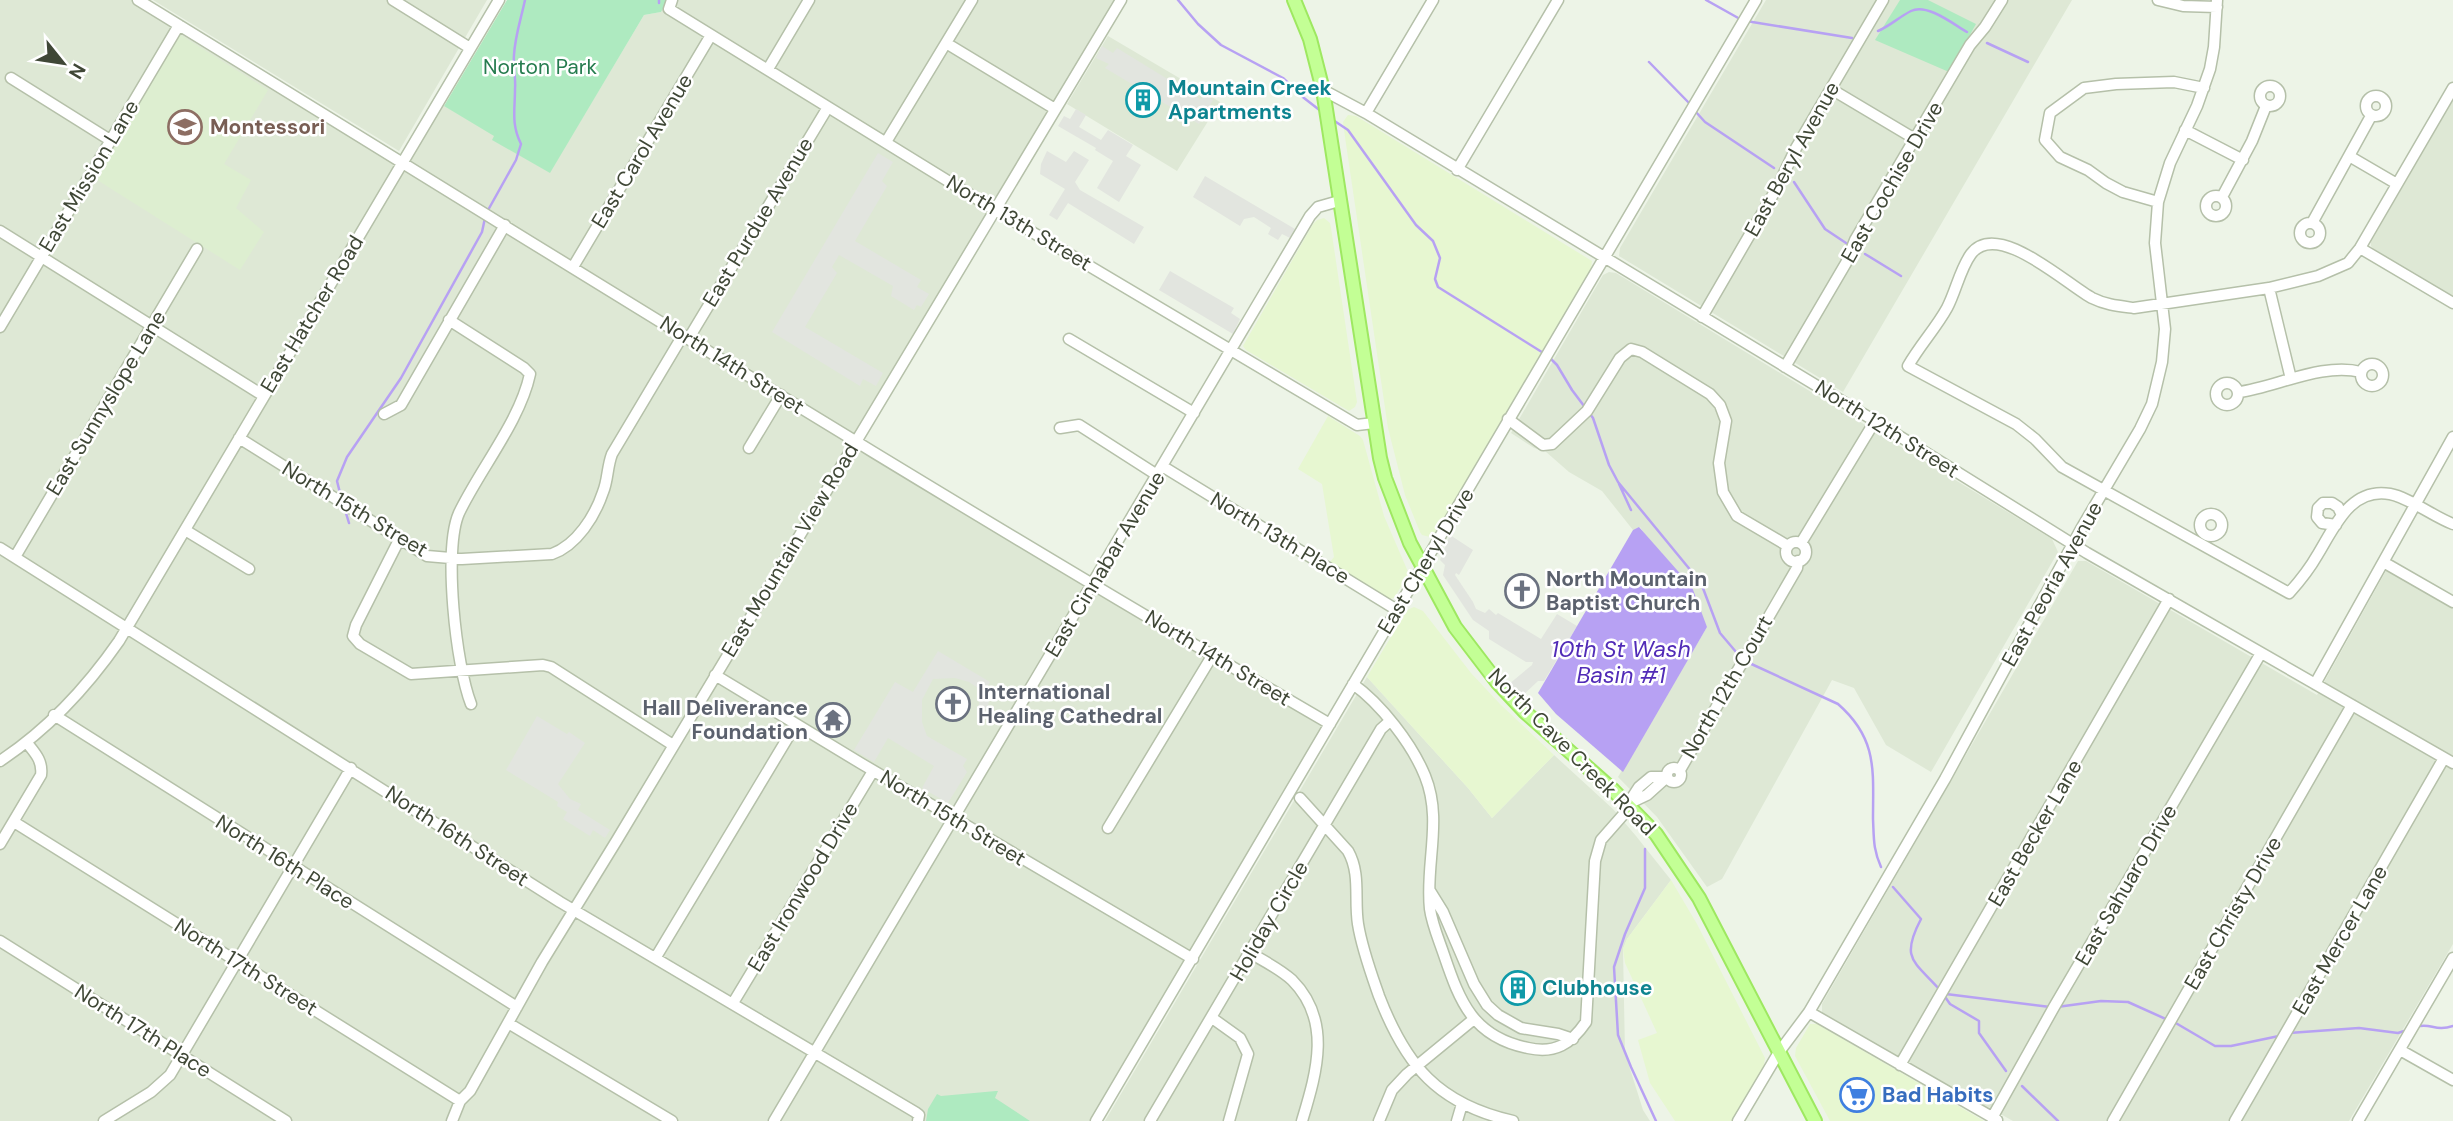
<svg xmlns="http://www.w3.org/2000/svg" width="2453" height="1121" viewBox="0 0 2453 1121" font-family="'DM Sans',sans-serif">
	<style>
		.residential { fill: #dee8d5 }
		.commercial { fill: #e7f7d1 }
		.education { fill: #ddeed0 }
		.green { fill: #aeeac0 }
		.parking { fill: #e2e5df }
		.water { fill: #b7a1f3 }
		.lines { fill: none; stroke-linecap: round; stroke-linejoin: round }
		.stream { stroke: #b7a1f3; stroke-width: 2.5 }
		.minor-casing { stroke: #b5c0a9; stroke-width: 13 }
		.major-casing { stroke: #9ee861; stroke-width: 16 }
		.minor { stroke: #fff; stroke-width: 10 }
		.major { stroke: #c3ff95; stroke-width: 12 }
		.labels { text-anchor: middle; stroke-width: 5; stroke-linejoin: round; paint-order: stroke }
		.park-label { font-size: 21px; fill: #267c4f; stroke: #fff }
		.culture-label { font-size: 21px; font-weight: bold; fill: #0d838f; stroke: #fff; text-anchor: start }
		.education-label { font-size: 21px; font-weight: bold; fill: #785e54; stroke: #fff; text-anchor: start }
		.street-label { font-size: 21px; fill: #3f4736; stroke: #fff }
		.worship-label { font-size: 21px; font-weight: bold; fill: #5b616d; stroke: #fff; text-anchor: start }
		.shop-label { font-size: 21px; font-weight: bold; fill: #366cbe; stroke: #fff; text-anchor: start }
		.water-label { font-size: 23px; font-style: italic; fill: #512bb7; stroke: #fff }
	</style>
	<rect width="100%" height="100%" fill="#edf4e7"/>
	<path class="residential" d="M0,0h138l264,162 36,-60 57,34 -2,4 57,32 94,-157 17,-3 3,-6 5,2 3,-8h449l-265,441 474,283 -234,397h-1096z
		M153,0h334l-88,151z
		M1766,0h306l-229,392 -224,-136 1,-8z
		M1108,36l112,66 -43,69 -110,-67z
		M2453,100v196l-78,-45 -4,-5v-4z
		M1609,272l7,1 436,266 6,13 -127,220 -45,-27 -32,-57 -22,-8 -110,199 -15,8 -50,-70 -39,-40 89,-150 -67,-100 -7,3 -31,-39 -33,-19 -24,-21 -11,-3 -23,-15 92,-158z
		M2078,561h8l231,134 70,-126 66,39v336l-104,177h-336l-191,-107v-10z
		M1367,677l101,111 24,30 62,-63 59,54 23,27 35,44 -44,59 -4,10 2,104 18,57 7,11h-545z"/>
	<path class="commercial" d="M1348,115l8,1 236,145 -1,8 -157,266 -4,2 -8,-2 -2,-3 -15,-37 -17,-67 -42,-284 -3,-22z
		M1324,218l6,5 1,5 26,174 -2,5 -6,4 -103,-61 -3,-4 70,-122 4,-4z
		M1328,416l32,20 3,4 21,76 25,58 -15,24 -4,1 -60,-37 4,-5 -12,-73 -24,-15z
		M1414,607l9,4 48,62 29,31 54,51 -62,63 -24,-30 -101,-111 40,-67z
		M1671,880l26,44 68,134 -1,7 -32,56h-57l-25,-38 -12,-43 19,-7 -32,-70 -2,-14 4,-10z
		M1810,1024h7l167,97h-154l-35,-65 1,-8z"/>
	<path class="education" d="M179,34l89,56 -44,74 27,16 -15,28 28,24 -24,38 -146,-92z"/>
	<path class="green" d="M507,0h161l-7,12 -17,3 -94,158 -58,-33 2,-4 -50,-30z
		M1900,0h28l48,24 -27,48 -74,-32z
		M996,1091h2l-3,7 35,23h-104l2,-12 9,-15 4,2z"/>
	<path class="parking" d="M1102,46l11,7 4,-5 83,51 7,-3 6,4 -14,24 -94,-56 4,-4 -13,-6z
		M1076,109l10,6 -7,12 22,13 7,-10 25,15 -7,11 15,9 -22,37 -22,-14 16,-27 -18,-11 1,-2 -38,-22 6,-10 6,3z
		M1047,151l19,11 8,-11 15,9 -14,22 5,8 64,37 -10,17 -66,-41 -11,17 -8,-5 16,-26 -25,-15 1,-10z
		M878,153l15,9 -11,19 5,5 -32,55 66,39 -4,7 12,7 -8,13 -4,-2 -3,5 -23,-14 2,-10 -54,-31 -7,12 5,6 -32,54 78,46 -7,13 -13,-7 -3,7 -88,-54z
		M1205,176l90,53 -5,9 -8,-4 -4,6 -10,-6 3,-6 -17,-11 -10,2 -4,7 -47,-29z
		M1170,271l64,37 -3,5 9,6 -7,15 -74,-44z
		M1450,535l23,15 -14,25 -3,-2 -1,2 18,27 3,7 9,4 4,-4 7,6 2,-2 43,26 16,-25 20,12 -33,55h-6l-22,21 -13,-13 29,-24 1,-3h-7l-37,-23v-8l-16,-11 -30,-45 2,-10 -5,-5z
		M938,651l52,31 -7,13 6,6 -3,12 -8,-1 2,-16 -2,-8 -9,-6 -14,-4 -22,1 -11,21v22l5,14 40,23 -4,7 4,6 -19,31 -26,-15 12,-22 -46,-28 -14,24 -20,-12 41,-68 18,10z
		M537,716l30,18 2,-2 16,11 -27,41 12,15 11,5 -3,6 32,20 -5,8 -12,-8 -3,6 -27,-17 4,-7 -10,-6 1,-4 -52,-32z"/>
	<path class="water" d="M1639,527l53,60 15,40 -84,145 -67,-58 -18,-21 95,-163z"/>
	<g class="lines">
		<path class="stream" d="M1178,0l20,24 23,21 62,33 21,20 18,14
			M1706,0l34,19
			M659,3v-3
			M1746,21l106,17
			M1878,31c12,-5 21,-14 33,-20 16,-8 42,13 56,21
			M1987,43l41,19
			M1649,62l42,43
			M1695,111l10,11 69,46
			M1333,120l15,10 68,95 17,16 7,17 -5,21 3,8 107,67
			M1794,182l31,47 21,14
			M487,212l29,-52 5,-16c-10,-20 -6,-34 -6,-55 1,-11 -2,-23 -1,-34 1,-19 7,-36 11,-55
			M1865,254l36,22
			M1550,358l7,7 15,25 21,28 16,47 9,17 83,101 19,50 22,26
			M1619,484l12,26
			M341,497l-4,-16 10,-24 54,-79 81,-146 3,-14
			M345,510l4,13
			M1747,662l91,42c40,35 35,67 35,115 1,20 0,30 8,48
			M1645,849v39l-20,46 -11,33 4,68 13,32 25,54
			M1893,887l28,32c-21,40 -7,42 18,70
			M1943,994l7,10 29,17v12l27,38
			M1946,994l104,13
			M2057,1007l44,-6 27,1 40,18
			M2174,1022l41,24h16l48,-10
			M2416,1027c14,-5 19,5 37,-1
			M2289,1033l70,-5 39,5 9,-3
			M2022,1086l36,35"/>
		<g class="minor-casing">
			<path id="minor" d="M138,0c396,243 790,491 1192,724
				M393,0l77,48
				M672,0l-3,9 326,201 362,215 17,-2
				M2158,0l25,6 34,1
				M946,43l109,66
				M768,69l41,-69
				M11,78l99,62
				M2260 96a10 10 0 1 1 20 0a10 10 0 1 1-20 0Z
				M2453,88l-93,160 -12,15 -30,13 -49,12 -135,20c-15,-2 -28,-3 -42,-10 -26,-14 -95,-79 -121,-44 -11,15 -15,37 -24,54 -11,20 -27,37 -39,58l108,58 19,15 27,28 227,126c11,-12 21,-25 29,-39 17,-28 33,-67 72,-60 18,3 44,23 63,30
				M1831,89l84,50
				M1323,90l43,23 509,308 212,132 366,210
				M2366 106a10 10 0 1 1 20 0a10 10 0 1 1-20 0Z
				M1366,113l67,-113
				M2185,130l58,30
				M886,142l86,-142
				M2349,156l48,28
				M1457,170l101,-170
				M2206 206a10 10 0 1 1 20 0a10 10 0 1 1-20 0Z
				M2222,197l30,-56 14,-35
				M2158,202l-35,-10 -17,-9 -18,-13 -28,-13 -15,-17 5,-27 34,-25 32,-4 58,-2 30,6
				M2300 233a10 10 0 1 1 20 0a10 10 0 1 1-20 0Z
				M2312,223l59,-107
				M0,231l264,165
				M2360,248l93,55
				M573,267l138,-232
				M2269,288l22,91
				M1702,317l76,-131 18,-38 87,-148
				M449,320l75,48 6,6c-10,47 -50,95 -71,139 -16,36 -3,153 12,191
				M0,327l179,-302
				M689,338l139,-231
				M1069,339l125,74
				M2361 375a11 11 0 1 1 22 0a11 11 0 1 1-22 0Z
				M1785,367l61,-104 9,-23 115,-195 15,-18 17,-27
				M2216 394a11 11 0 1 1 22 0a11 11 0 1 1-22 0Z
				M2239,392c37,-5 84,-30 122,-20
				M384,414l17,-9 104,-180
				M1508,419l35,26 9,-1 35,-33 33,-53 11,-9 11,3 68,42 10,11 6,16 -7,42 4,29 14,24 51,30
				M1060,428l19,-3 78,50
				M239,438l188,118 35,3 90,-5c25,-9 43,-38 51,-62 5,-12 4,-25 9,-38l71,-119
				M749,448l32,-53
				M1162,466l235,144
				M2200 525a11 11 0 1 1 22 0a11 11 0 1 1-22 0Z
				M2336,525l-14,-2 -5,-6 1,-9 5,-5h9l6,4 4,8
				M185,530l64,39
				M399,540l-43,85 -3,11 7,8 51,30 132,-9 8,2 122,78
				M1786 552a10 10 0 1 1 20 0a10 10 0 1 1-20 0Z
				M1801,543l74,-122
				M0,548l560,354 355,210 4,3 -1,6
				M15,557l182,-308
				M2385,563l68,39
				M715,675l147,89 331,195
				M1353,684c28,20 59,60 72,92 18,44 0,88 5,133 2,15 9,31 14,46 16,47 29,82 84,93 27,6 43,-4 58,-26l9,-161 6,-21 29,-33
				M2315,684l138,-247
				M54,715l463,292
				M0,761c47,-31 87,-74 119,-120l380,-641
				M1667 775a7 7 0 1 1 14 0a7 7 0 1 1-14 0Z
				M1680,770l117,-202 1,-7
				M1300,798l48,53c13,23 6,48 10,73 4,25 13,49 21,72 27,70 59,108 134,125
				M1628,804l11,-17 12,-10h16
				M1628,804l19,-9 20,-18
				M14,822l446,279 -8,20
				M1108,828l104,-172
				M0,844l41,-69c2,-14 -6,-22 -14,-32
				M1430,891l13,21 31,72 13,21 11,10 23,13 37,6 15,5
				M0,941l286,180
				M1250,953c14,8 30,16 42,27 41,41 24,94 10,141
				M656,957l140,-233
				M733,1003l140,-232
				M1809,1012l188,108
				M1212,1018l28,20 8,16 -19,67
				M508,1023l164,98
				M2400,1050l53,30
				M1900,1065l269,-466
				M460,1101l10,-10 72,-129 75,-122 504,-840
				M1992,1118l62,-111 207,-354
				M104,1121l47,-29 19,-17 181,-307
				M774,1121l536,-905 8,-9 21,-6
				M1096,1121l660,-1121
				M1150,1121l231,-392 9,-8
				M1379,1121l13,-31 15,-16 67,-55
				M1457,1121l5,-17
				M1738,1121l41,-69 30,-40 136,-233 136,-250 59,-100 12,-25 10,-42 3,-33 -10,-86 3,-41 12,-39 27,-57 13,-37 4,-22 3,-47
				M2113,1121l239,-416
				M2235,1121l209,-363
				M2358,1121l95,-163"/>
		</g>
		<g class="major-casing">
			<path id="major" d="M1294,0l16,39 13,51 57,368 5,20 25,65 45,84 42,55 28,30 88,78 43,44 43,64 116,223"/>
		</g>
		<use href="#minor" class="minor"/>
		<use href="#major" class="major"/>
	</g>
	<defs>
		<g id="building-ring" transform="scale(1.75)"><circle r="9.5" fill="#fff" stroke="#0f9aa8" stroke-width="1.5"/><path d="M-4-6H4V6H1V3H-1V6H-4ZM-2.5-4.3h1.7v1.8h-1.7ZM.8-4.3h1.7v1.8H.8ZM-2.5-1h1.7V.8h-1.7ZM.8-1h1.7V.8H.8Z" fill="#0f9aa8"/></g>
		<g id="school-ring" transform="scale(1.75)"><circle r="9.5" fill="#fff" stroke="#8d6e63" stroke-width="1.5"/><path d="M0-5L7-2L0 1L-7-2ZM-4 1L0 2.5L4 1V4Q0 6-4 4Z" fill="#8d6e63"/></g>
		<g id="church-ring" transform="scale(1.75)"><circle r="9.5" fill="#fff" stroke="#6b7280" stroke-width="1.5"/><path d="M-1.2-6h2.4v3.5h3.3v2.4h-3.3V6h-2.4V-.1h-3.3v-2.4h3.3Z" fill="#6b7280"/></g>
		<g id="temple-ring" transform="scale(1.75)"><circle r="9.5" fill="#fff" stroke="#6b7280" stroke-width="1.5"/><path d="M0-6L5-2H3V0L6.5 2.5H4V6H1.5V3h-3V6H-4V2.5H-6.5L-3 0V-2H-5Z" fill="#6b7280"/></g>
		<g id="supermarket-ring" transform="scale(1.75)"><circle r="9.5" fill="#fff" stroke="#3f7fe0" stroke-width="1.5"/><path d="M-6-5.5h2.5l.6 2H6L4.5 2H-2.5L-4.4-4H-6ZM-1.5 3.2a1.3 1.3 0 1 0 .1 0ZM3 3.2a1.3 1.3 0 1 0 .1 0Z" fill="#3f7fe0"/></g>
	</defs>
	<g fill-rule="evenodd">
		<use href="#building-ring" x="1143" y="100"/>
		<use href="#school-ring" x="185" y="127"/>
		<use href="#church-ring" x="1522" y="591"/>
		<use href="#church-ring" x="953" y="704"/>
		<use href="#temple-ring" x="833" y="720"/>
		<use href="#building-ring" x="1518" y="988"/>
		<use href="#supermarket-ring" x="1857" y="1095"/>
	</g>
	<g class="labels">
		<g class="park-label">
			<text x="540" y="74">Norton Park</text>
		</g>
		<g class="culture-label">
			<text x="1168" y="95">Mountain Creek<tspan x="1168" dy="24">Apartments</tspan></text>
			<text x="1542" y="995">Clubhouse</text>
		</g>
		<g class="education-label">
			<text x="210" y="134">Montessori</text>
		</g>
		<g class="street-label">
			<text transform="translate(642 151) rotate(-59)" y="7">East Carol Avenue</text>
			<text transform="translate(1792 159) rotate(-61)" y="7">East Beryl Avenue</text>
			<text transform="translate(89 176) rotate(-59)" y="7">East Mission Lane</text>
			<text transform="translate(1892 182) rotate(-60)" y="7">East Cochise Drive</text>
			<text transform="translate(758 222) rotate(-59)" y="7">East Purdue Avenue</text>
			<text transform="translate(1019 223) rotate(31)" y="7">North 13th Street</text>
			<text transform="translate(312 314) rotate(-59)" y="7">East Hatcher Road</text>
			<text transform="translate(732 365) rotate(32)" y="7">North 14th Street</text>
			<text transform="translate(106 403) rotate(-59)" y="7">East Sunnyslope Lane</text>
			<text transform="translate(1887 429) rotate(32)" y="7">North 12th Street</text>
			<text transform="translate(355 509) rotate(31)" y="7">North 15th Street</text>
			<text transform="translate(1280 538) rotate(31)" y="7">North 13th Place</text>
			<text transform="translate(790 550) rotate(-59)" y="7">East Mountain View Road</text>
			<text transform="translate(1426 561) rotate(-59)" y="7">East Cheryl Drive</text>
			<text transform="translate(1105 564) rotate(-59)" y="7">East Cinnabar Avenue</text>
			<text transform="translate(2052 584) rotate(-61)" y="7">East Peoria Avenue</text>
			<text transform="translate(1218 658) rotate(31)" y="7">North 14th Street</text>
			<text transform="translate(1727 687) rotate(-60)" y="7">North 12th Court</text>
			<text transform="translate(1572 752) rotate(45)" y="7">North Cave Creek Road</text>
			<text transform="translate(953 818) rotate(31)" y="7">North 15th Street</text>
			<text transform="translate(2035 833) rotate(-60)" y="7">East Becker Lane</text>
			<text transform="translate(457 836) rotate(33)" y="7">North 16th Street</text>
			<text transform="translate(285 862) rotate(32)" y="7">North 16th Place</text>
			<text transform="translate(2126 885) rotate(-60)" y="7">East Sahuaro Drive</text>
			<text transform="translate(803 887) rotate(-59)" y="7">East Ironwood Drive</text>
			<text transform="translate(2233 913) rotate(-60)" y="7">East Christy Drive</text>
			<text transform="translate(1269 921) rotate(-60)" y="7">Holiday Circle</text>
			<text transform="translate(2340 940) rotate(-60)" y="7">East Mercer Lane</text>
			<text transform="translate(246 967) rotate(32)" y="7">North 17th Street</text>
			<text transform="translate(143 1031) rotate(32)" y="7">North 17th Place</text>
		</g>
		<g class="worship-label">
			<text x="1546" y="586">North Mountain<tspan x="1546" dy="24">Baptist Church</tspan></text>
			<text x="978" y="699">International<tspan x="978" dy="24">Healing Cathedral</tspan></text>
			<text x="808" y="715" text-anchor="end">Hall Deliverance<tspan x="808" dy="24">Foundation</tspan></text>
		</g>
		<g class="shop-label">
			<text x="1882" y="1102">Bad Habits</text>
		</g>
		<g class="water-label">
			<text x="1621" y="657">10th St Wash<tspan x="1621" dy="26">Basin #1</tspan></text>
		</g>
	</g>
	<g transform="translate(63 63) rotate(120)" stroke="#ffffff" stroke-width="5" paint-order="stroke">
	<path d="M0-5L12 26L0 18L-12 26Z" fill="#3f4736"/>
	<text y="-10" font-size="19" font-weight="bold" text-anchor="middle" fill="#3f4736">N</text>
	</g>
</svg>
